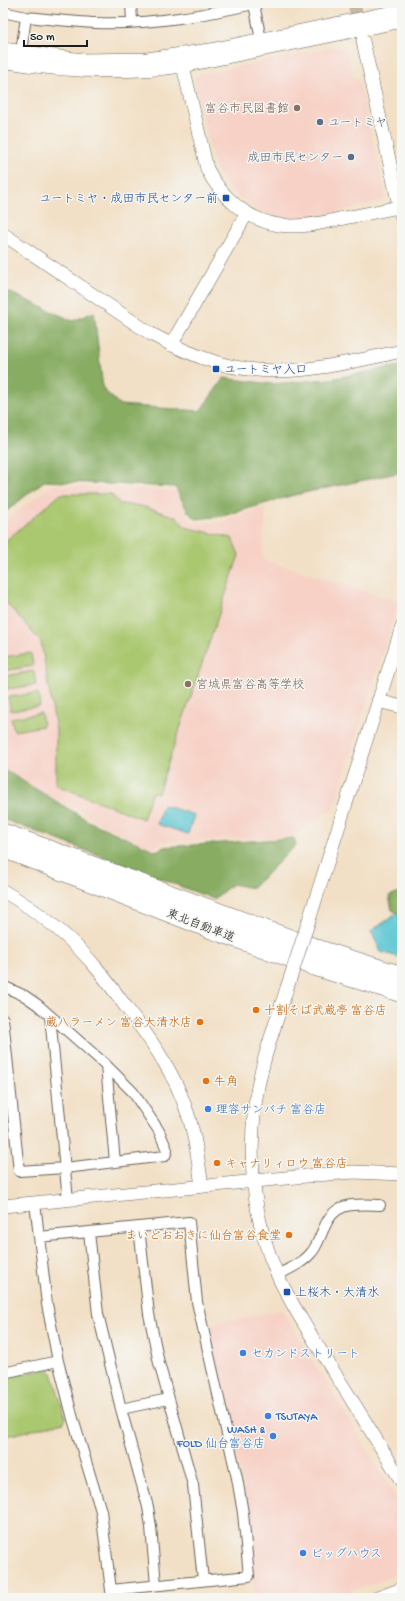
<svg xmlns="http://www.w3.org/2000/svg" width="405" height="1601" viewBox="0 0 405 1601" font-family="'Gochi Hand','Klee One',sans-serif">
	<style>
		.built { fill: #f7d1c6 }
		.green { fill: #aac870; stroke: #637246 }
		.forest { fill: #87ac62; stroke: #52643f }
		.water { fill: #59c5d2; stroke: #3a7077 }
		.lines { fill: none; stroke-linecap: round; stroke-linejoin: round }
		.tertiary-tunnel { stroke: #c7b9a4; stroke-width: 13; stroke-dasharray: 13 6; stroke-linecap: butt }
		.minor-casing { stroke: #676158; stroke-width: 12 }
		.tertiary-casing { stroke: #676158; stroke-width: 14 }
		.motorway-casing { stroke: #676158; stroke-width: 20 }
		.minor { stroke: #fff; stroke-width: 10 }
		.tertiary { stroke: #fff; stroke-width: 13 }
		.motorway { stroke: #fff; stroke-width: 19 }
		.tertiary-bridge-casing { stroke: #676158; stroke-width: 14; stroke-linecap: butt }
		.tertiary-bridge { stroke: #fff; stroke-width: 13 }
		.education-dot { fill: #8d6e63; stroke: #f6f6f2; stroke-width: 1.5 }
		.service-dot { fill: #5c6f8a; stroke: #f6f6f2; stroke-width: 1.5 }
		.transit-dot { fill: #1a4fb4; stroke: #f6f6f2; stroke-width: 1.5 }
		.food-dot { fill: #e8710a; stroke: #f6f6f2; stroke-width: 1.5 }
		.shop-dot { fill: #3f7fe0; stroke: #f6f6f2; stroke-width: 1.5 }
		.labels { text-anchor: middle; stroke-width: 3; stroke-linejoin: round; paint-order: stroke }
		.education-label { font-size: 12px; fill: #785e54; stroke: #f6f6f2; text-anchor: end }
		.service-label { font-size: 12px; fill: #4e5e75; stroke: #f6f6f2; text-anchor: start }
		.transit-label { font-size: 12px; fill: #164399; stroke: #f6f6f2; text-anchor: start }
		.street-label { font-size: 12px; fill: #1c1c1c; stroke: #f6f6f2 }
		.food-label { font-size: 12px; fill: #c56008; stroke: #f6f6f2; text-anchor: start }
		.shop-label { font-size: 12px; fill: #366cbe; stroke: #f6f6f2; text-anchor: start }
	</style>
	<rect width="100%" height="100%" fill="#f6f6f2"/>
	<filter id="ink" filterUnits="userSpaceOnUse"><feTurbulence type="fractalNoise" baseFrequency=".025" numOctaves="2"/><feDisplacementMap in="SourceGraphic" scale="8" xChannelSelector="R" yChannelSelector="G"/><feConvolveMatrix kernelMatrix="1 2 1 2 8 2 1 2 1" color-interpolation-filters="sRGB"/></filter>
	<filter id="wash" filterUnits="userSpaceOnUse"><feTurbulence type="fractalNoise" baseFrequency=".012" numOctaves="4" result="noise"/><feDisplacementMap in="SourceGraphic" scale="16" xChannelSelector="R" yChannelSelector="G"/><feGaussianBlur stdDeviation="0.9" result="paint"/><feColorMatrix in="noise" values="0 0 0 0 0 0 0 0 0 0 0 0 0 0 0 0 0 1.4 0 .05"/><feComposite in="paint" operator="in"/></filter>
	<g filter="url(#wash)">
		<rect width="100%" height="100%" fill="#f2e0c6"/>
		<path class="built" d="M345,45l8,30 5,3 28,119 -4,4 -82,20 -22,-3 -21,-8 -21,-15 -12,-12 -9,-16 -21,-86 3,-6z
			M52,485l123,6 11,24 6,7 28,1 46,-17 -4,53 137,43 -66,207 -40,27 -131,6 -9,7 -64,-32 -9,-8 -74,-28 -3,-16v-242z
			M282,1310l120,197v66l-52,19 -22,6h-73l-11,-107 -16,-77 -21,-89z"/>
		<path class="green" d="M61,494h50l9,10 21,2 36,11 8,10 47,11 7,17 -81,238 -6,-1 -9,27 -87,-34v-55l-15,-88 -38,-43v-56z
			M31,653l2,13 -29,5 -1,-14z
			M34,671l2,14 -29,4 -2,-13z
			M38,693l2,13 -29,5 -3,-14z
			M41,713l2,13 -29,5 -3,-13z
			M47,1369l5,4 14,45 -2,4 -61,15v-59z"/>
		<path class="forest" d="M4,290l69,31 21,-9 9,77 17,16 80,6 24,-33 48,6 58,-5 69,-13 3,1v105l-108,23 -71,21 -27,3 -8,-7 -13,-25 -131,-6 -41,33v-158l4,-9 -4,-6z
			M3,769l87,53 66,29 8,-4 130,-9 2,7 -43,43 -21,-4 -18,15 -211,-80z
			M402,891v25l-10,-6 -3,-14z"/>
		<path class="water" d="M163,805l31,10 -6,19 -31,-10z
			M398,913l4,5v40l-21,-6 -10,-21z"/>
	</g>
	<g filter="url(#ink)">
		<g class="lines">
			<path class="tertiary-tunnel" d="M354,3l6,28"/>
			<g class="minor-casing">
				<path id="minor" d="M131,3l1,18
					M254,4l7,36
					M3,12l23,5
					M21,52l5,-35c23,2 47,5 70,6 54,2 109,-8 162,-20
					M3,986l22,10 13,9 68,60 27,27 26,39 8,19 -2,6 -100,12 -46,3 -16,-152
					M50,1016l18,184
					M106,1065l9,97
					M35,1203l12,101 11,57 15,58 28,92 11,87
					M139,1228l10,86 10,49 34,122 10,95
					M89,1232l9,82 23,95 27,98 3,20 5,58
					M39,1237l150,-15 8,80 40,176 6,35 6,63 -138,14
					M277,1275c12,-6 26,-12 34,-22 6,-6 9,-17 13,-25 11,-27 30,-24 56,-23
					M3,1373l55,-12
					M121,1409l47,-10"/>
			</g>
			<g class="tertiary-casing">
				<path id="tertiary" d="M363,41l39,178
					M3,49l79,11 65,-1 63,-9 192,-40
					M3,61c60,11 120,13 180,5l219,-45
					M183,66l24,103c14,28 40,51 72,56 20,3 40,-1 60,-6 21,-4 42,-8 63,-13
					M3,234l148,100c22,12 44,22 67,29 62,18 124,1 184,-12
					M171,345l76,-132
					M378,701l24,6
					M3,891c35,20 70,48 96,80 12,15 24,32 36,48 20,27 39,55 50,87 10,26 13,53 17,80
					M309,920l93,-293
					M287,988c-12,38 -27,77 -32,117 -7,57 -1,116 22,169 15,33 36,64 55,95 24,37 47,75 70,113
					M3,1206l313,-31 37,-3 49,2
					M377,1598l25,-9"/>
			</g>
			<g class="motorway-casing">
				<path id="motorway" d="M3,833l317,117 82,26
					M3,848l203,79 108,39 88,27"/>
			</g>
			<use href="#minor" class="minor"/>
			<use href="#tertiary" class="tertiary"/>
			<use href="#motorway" class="motorway"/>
			<g class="tertiary-bridge-casing">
				<path id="tertiary-bridge" d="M287,988l22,-68"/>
			</g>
			<use href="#tertiary-bridge" class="tertiary-bridge"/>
		</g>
	</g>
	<g class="education-dot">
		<circle cx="297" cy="108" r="4"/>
		<circle cx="188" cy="684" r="4"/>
	</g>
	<g class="service-dot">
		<circle cx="320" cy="122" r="4"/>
		<circle cx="351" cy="157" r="4"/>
	</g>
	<g class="transit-dot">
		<rect x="222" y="194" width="8" height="8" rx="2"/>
		<rect x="212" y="365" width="8" height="8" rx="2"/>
		<rect x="283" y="1288" width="8" height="8" rx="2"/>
	</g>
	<g class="food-dot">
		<circle cx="256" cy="1010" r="4"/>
		<circle cx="200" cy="1022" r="4"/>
		<circle cx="206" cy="1081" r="4"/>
		<circle cx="217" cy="1163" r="4"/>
		<circle cx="289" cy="1235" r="4"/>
	</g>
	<g class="shop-dot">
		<circle cx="208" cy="1109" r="4"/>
		<circle cx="243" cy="1353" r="4"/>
		<circle cx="268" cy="1416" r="4"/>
		<circle cx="273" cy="1436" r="4"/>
		<circle cx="303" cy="1553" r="4"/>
	</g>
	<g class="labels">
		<g class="education-label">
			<text x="289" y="112">富谷市民図書館</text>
			<text x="196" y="688" text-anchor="start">宮城県富谷高等学校</text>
		</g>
		<g class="service-label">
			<text x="328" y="126">ユートミヤ</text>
			<text x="343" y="161" text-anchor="end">成田市民センター</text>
		</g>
		<g class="transit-label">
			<text x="218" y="202" text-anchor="end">ユートミヤ・成田市民センター前</text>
			<text x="224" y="373">ユートミヤ入口</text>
			<text x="295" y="1296">上桜木・大清水</text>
		</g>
		<g class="street-label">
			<text transform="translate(201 925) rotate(21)" y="4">東北自動車道</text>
		</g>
		<g class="food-label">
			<text x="264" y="1014">十割そば武蔵亭 富谷店</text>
			<text x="192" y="1026" text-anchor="end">蔵八ラーメン 富谷大清水店</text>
			<text x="214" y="1085">牛角</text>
			<text x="225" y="1167">キャナリィロウ 富谷店</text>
			<text x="281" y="1239" text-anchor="end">まいどおおきに仙台富谷食堂</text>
		</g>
		<g class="shop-label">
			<text x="216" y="1113">理容サンパチ 富谷店</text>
			<text x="251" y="1357">セカンドストリート</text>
			<text x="276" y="1420">TSUTAYA</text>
			<text x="265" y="1433" text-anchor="end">WASH &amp;<tspan x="265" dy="14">FOLD 仙台富谷店</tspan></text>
			<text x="311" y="1557">ビッグハウス</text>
		</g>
	</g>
	<rect width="405" height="1601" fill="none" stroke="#f6f6f2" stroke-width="16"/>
	<path d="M24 40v6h63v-6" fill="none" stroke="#1c1c1c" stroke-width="2"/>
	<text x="30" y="40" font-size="12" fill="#1c1c1c" stroke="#f6f6f2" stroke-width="3" paint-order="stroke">50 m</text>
</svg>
